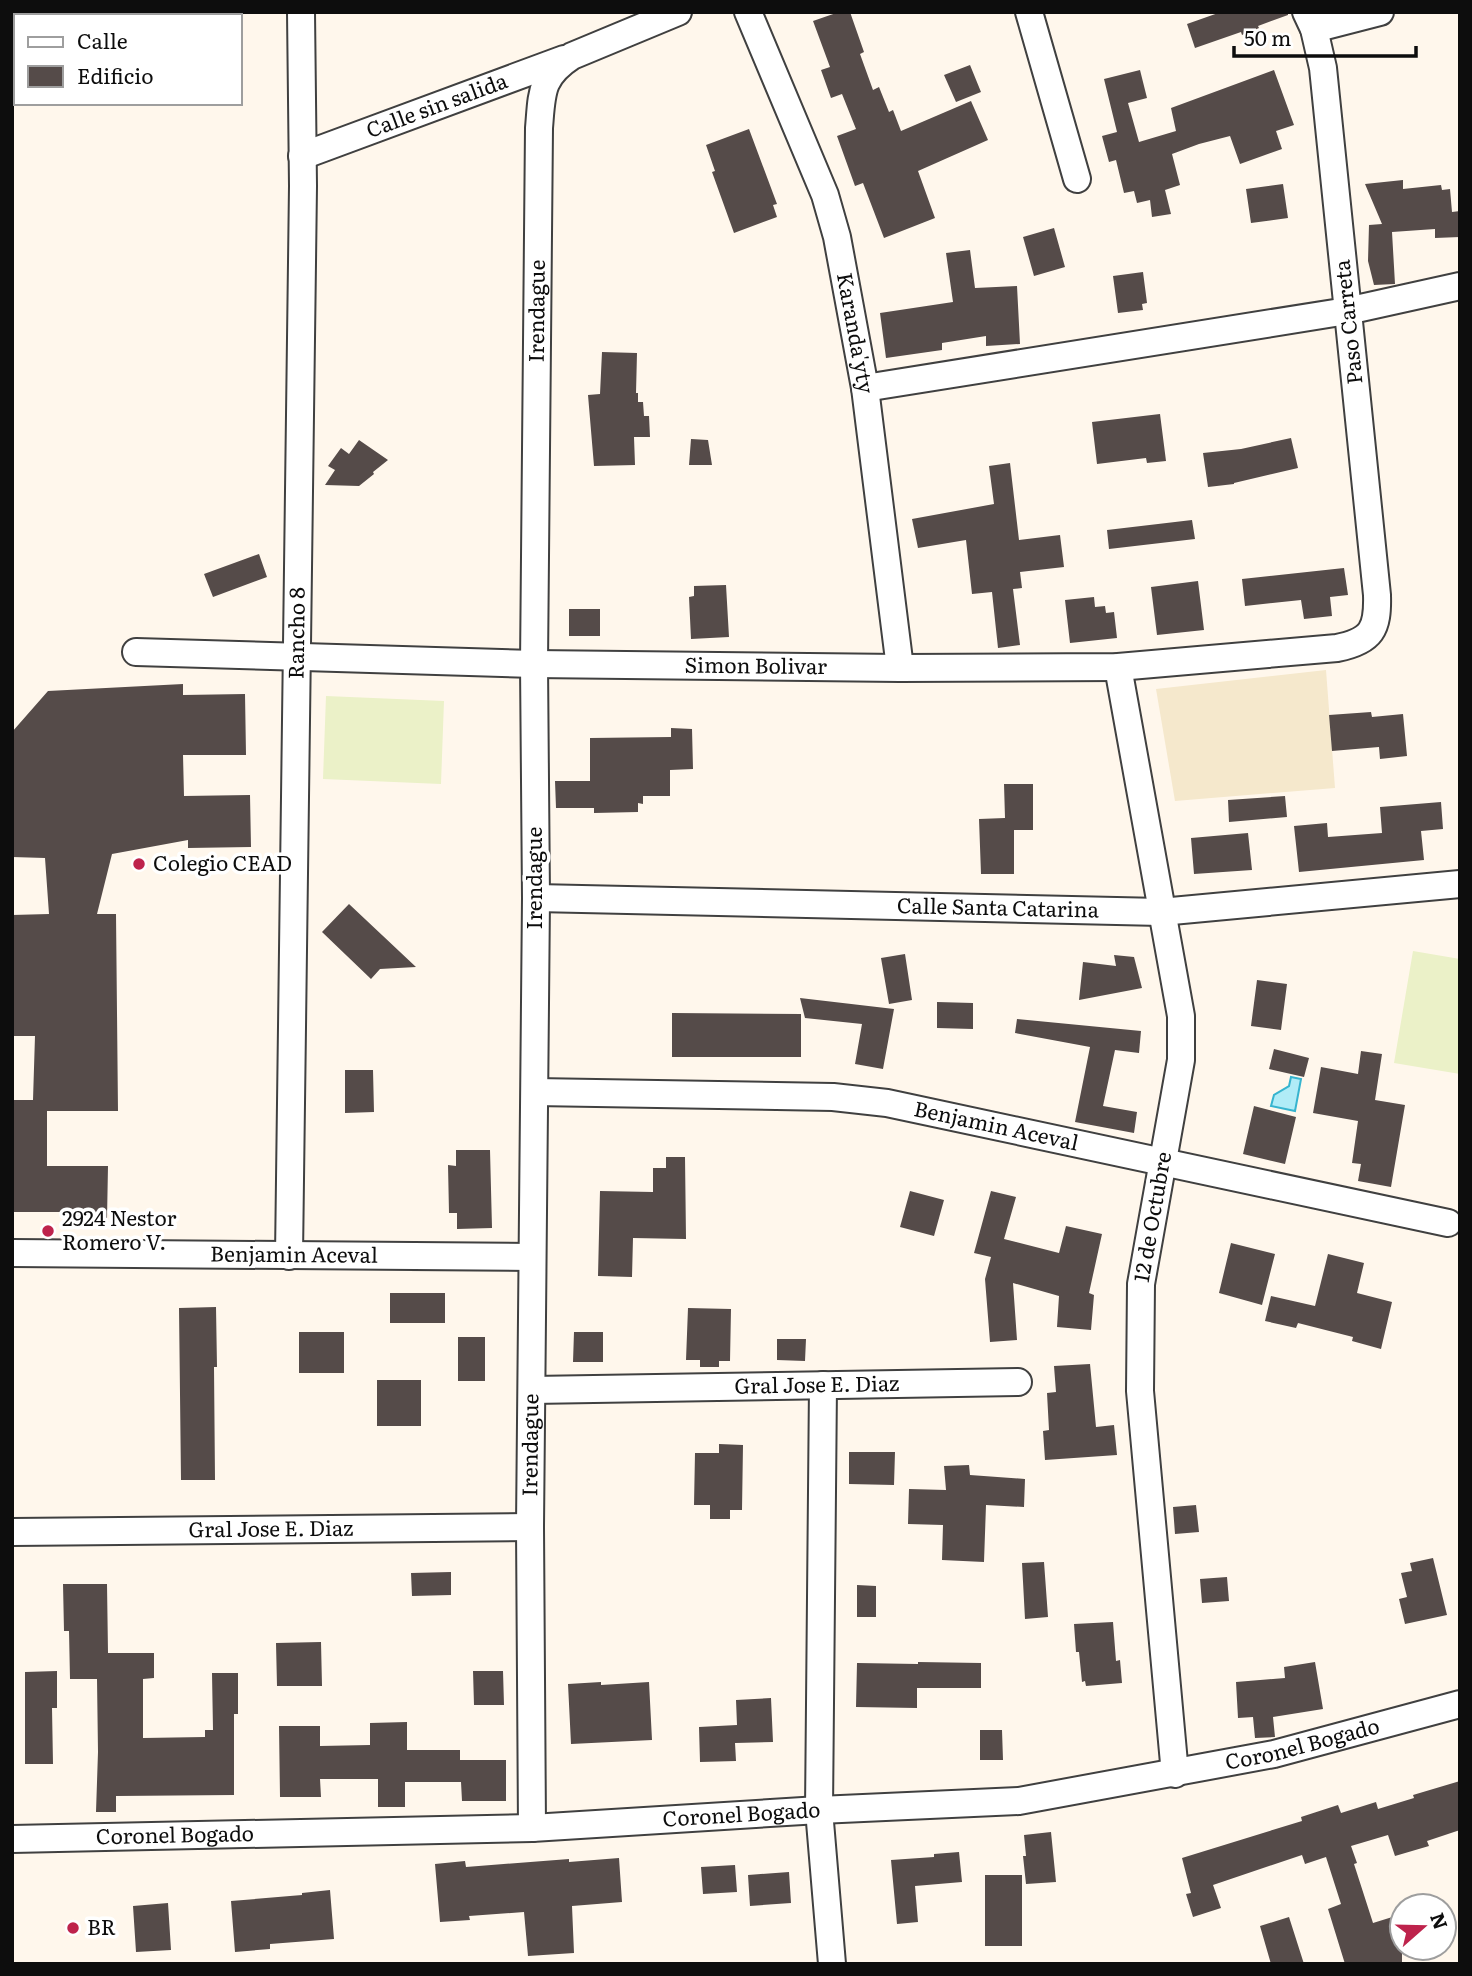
<svg xmlns="http://www.w3.org/2000/svg" width="1472" height="1976" viewBox="0 0 1472 1976" font-family="Literata,serif">
	<style>
		.farmland { fill: #f5e8cc }
		.pitch { fill: #ebf1c8 }
		.water { fill: #b0ecf7; stroke: #36b4cf; stroke-width: 2 }
		.building { fill: #554b49 }
		.lines { fill: none; stroke-linecap: round; stroke-linejoin: round }
		.minor-casing { stroke: #404040; stroke-width: 30 }
		.minor { stroke: #fff; stroke-width: 26 }
		.poi-dot { fill: #be234c; stroke: #fff; stroke-width: 2.5 }
		.labels { text-anchor: middle; stroke-width: 7; stroke-linejoin: round; paint-order: stroke }
		.street-label { font-size: 21px; fill: #0d0d0d; stroke: #fff }
		.poi-label { font-size: 21px; fill: #0d0d0d; stroke: #fff; text-anchor: start }
	</style>
	<rect width="100%" height="100%" fill="#fff7ec"/>
	<path class="farmland" d="M1326,670l9,118 -160,13 -19,-112z"/>
	<path class="pitch" d="M326,696l118,5 -3,83 -118,-5z
		M1413,951l47,8v115l-66,-11z"/>
	<path class="water" d="M1291,1077l10,2 -6,32 -24,-5 3,-11 15,-9z"/>
	<path class="building" d="M839,12h11l14,40 -4,2 13,36 6,-3 10,25 4,-2 8,21 70,-30 17,39 -70,31 17,47 -51,20 -21,-55 -8,3 -18,-50 19,-7 -14,-35 -11,4 -10,-28 9,-3 -17,-46z
		M1221,12h67v3l-30,11 1,2 -17,7 -1,-3 -46,16 -8,-24z
		M970,65l11,27 -25,10 -12,-27z
		M1140,70l7,28 -19,5 11,39 37,-11 -5,-23 103,-38 20,55 -18,6 6,18 -42,15 -10,-28 -31,8 -27,10 8,31 -15,5 6,24 -19,3 -2,-17 -13,3 -3,-12 -10,2 -8,-33 -7,2 -7,-26 15,-4 -13,-53z
		M749,129l28,75 -4,1 4,12 -43,16 -22,-61 3,-1 -9,-26z
		M1403,180v9l38,-4 1,5 8,-1 2,23 8,-1v26l-25,1v-9l-43,3 3,52 -21,1 -6,-24 1,-36 13,-1 -17,-40z
		M1283,184l5,34 -37,5 -5,-34z
		M1054,228l11,39 -31,9 -11,-39z
		M970,250l5,38 42,-2 3,58 -34,2v-10l-44,7v7l-56,8 -6,-45 73,-11 -7,-49z
		M1143,272l4,31 -5,1 1,6 -25,3 -5,-37z
		M602,352l35,1 -1,40h2v9h5l1,14h5l1,21h-16l1,28 -41,1 -6,-71 12,-1z
		M1160,414l6,47 -19,2 -1,-5 -49,6 -5,-42z
		M1291,438l7,30 -64,15v1l-26,3 -5,-34 38,-4z
		M691,439l17,1 4,25h-23z
		M359,440l29,20 -15,12 1,2 -15,12 -34,-1 10,-15 -7,-4 13,-18 8,6z
		M1010,463l9,77 41,-5 4,32 -44,5 2,16 -9,1 7,56 -22,3 -6,-56 -20,2 -6,-54 -48,8 -6,-29 82,-15 -5,-38z
		M1192,520l3,19 -86,10 -2,-19z
		M259,554l8,23 -54,20 -9,-23z
		M1344,568l4,27 -18,2 2,19 -28,3 -3,-19 -56,6 -3,-27z
		M1198,581l6,49 -47,5 -6,-48z
		M726,585l3,52 -38,2 -2,-42 5,-1v-10z
		M1094,597l1,10 10,-1 1,7 8,-1 3,26 -47,5 -5,-43z
		M569,609h31v27h-31z
		M183,684v11l62,-1 1,61h-63l1,41 66,-1 1,52 -63,1v-8l-76,14 -15,60h19l2,197h-71v55h61l-1,53 -38,-1v-6h-57v-112h21l2,-64h-22l-1,-121 37,-1 -4,-56 -33,-1v-125l36,-41z
		M1371,712l1,5 31,-3 4,42 -27,3 -1,-12 -47,4 -3,-36z
		M671,728l21,1 1,40 -23,1v26h-27v8l-5,-1v9l-44,1v-5h-38l-1,-27h35v-43l81,-1z
		M1004,784h29v46h-19v44h-33l-2,-55 26,-1z
		M1285,796l2,21 -58,5 -1,-22z
		M1441,802l2,27 -22,2 3,29 -125,12 -5,-46 33,-3 1,14 54,-4 -2,-26z
		M1248,833l4,37 -58,4 -3,-36z
		M349,904l67,63 -36,2 -9,10 -49,-47z
		M905,954l7,46 -23,4 -8,-46z
		M1114,955l20,2 8,31 -63,12 4,-38 33,4z
		M1257,980l30,4 -6,46 -30,-4z
		M800,998l94,11 -11,60 -28,-5 7,-40 -57,-6z
		M937,1002l36,1v26l-36,-1z
		M672,1013l129,1v43h-129z
		M1017,1019l124,12 -2,22 -24,-3 -12,56 34,6 -3,21 -59,-11 15,-75 -75,-14z
		M1274,1049l35,9 -5,19 -35,-8z
		M1361,1051l21,3 -7,46 30,5 -14,82 -33,-6 3,-17 -9,-1 6,-42 -45,-8 8,-46 37,7z
		M345,1070h28l1,42 -29,1z
		M1254,1106l42,11 -11,47 -42,-10z
		M456,1150h34l2,78 -35,1v-16h-8l-1,-48 8,1z
		M666,1157h19l1,82 -53,-1 -1,39 -34,-1 2,-85 53,1v-24h13z
		M910,1191l34,9 -10,36 -34,-9z
		M991,1191l25,6 -12,42 55,14 7,-27 36,8 -13,59 5,2 -3,35 -34,-3 2,-31 -46,-13 4,57 -27,2 -5,-63 6,-22 -17,-4z
		M1231,1243l44,11 -13,51 -43,-12z
		M1328,1254l36,9 -7,30 35,9 -11,47 -29,-8 1,-4 -55,-14 -2,5 -31,-7 6,-25 44,10z
		M390,1293h55v30h-55z
		M216,1307l1,60h-3l1,113h-34l-2,-172z
		M688,1308l43,1 -1,52h-11v6h-19v-7h-14z
		M299,1332h45v41h-45z
		M574,1332h29v30h-30z
		M458,1337h27v44h-27z
		M777,1339h29l-1,22 -28,-1z
		M1090,1364l6,63 18,-2 3,30 -72,5 -2,-29 6,-1 -2,-37 9,-1 -2,-26z
		M377,1380h44v46h-44z
		M719,1444l24,1 -1,65h-12v9h-20v-14h-16l1,-52h24z
		M849,1452h46l-1,33 -45,-1z
		M969,1465l1,10 55,4 -1,28 -38,-2 -2,57 -42,-2 1,-35 -35,-1 1,-35 37,1 -2,-24z
		M1196,1505l3,27 -24,2 -2,-27z
		M1433,1558l14,57 -42,9 -6,-25 8,-2 -6,-24 11,-2 -2,-8z
		M1044,1562l4,55 -23,2 -3,-56z
		M451,1572v23l-39,1 -1,-23z
		M1227,1577l2,24 -27,2 -2,-24z
		M63,1584h44l1,69h46v25l-11,1v59l62,-1v-7h8l-1,-57h26v41h-4v81l-118,1v16h-20l2,-60 -1,-73h-27l-1,-48h-5z
		M857,1585l19,1v31h-19z
		M1113,1622l3,39 4,-1 2,23 -36,3 -1,-5 -3,1 -3,-30h-3l-2,-28z
		M321,1642l1,44h-45l-1,-43z
		M918,1662l63,1v25h-64v20l-61,-1 1,-44 61,1z
		M1315,1662l8,47 -50,8 2,20 -20,1 -2,-21 -15,1 -2,-36 49,-4 -1,-11z
		M57,1671v37h-5l1,56h-28v-92z
		M473,1671h30l1,34h-30z
		M601,1682v3l48,-3 3,58 -81,4 -3,-60z
		M771,1698l2,44 -38,1 1,18 -36,1 -1,-35 38,-2 -1,-25z
		M407,1722v28h53v10h46v41h-44l-1,-19h-56v25h-27v-28h-58l1,18h-41l-1,-71h41v20l50,-1v-22z
		M980,1730h22l1,30h-23z
		M1460,1781v49l-33,11 2,5 -34,10 -7,-21 -37,11 6,17 -3,1 19,59 29,-9v50h-57l-17,-55 13,-5 -15,-47 -21,7 -3,-9 -89,30 8,23 -28,9 -7,-23 5,-1 -9,-35 120,-37 -1,-4 37,-12 3,8 35,-11 2,7 36,-11 -1,-3z
		M1051,1832l5,50 -30,2 -3,-28h3l-2,-21z
		M959,1852l3,30 -47,4 3,36 -21,2 -6,-64 43,-3v-3z
		M619,1858l3,44 -50,4 2,47 -46,3 -4,-44 -55,4 1,4 -30,2 -5,-58 30,-3 1,6 103,-8v3z
		M735,1865l2,27 -34,2 -2,-27z
		M789,1872l2,31 -41,3 -2,-31z
		M985,1875h37v71h-37z
		M330,1890l4,49 -64,5v5l-35,3 -4,-51 71,-6v-2z
		M168,1903l3,47 -35,2 -3,-46z
		M1289,1917l15,47h-33l-11,-38z"/>
	<g class="lines">
		<g class="minor-casing">
			<g id="minor">
				<path id="s1" d="M748,12l77,183 12,42 28,151 35,280"/>
				<path d="M1029,12l48,167"/>
				<path d="M1314,29l66,-17"/>
				<path id="s2" d="M302,156l262,-97"/>
				<path d="M865,388l482,-77 113,-25"/>
				<path id="s3" d="M136,652l398,12 366,4 218,-1 219,-19c35,-7 41,-19 40,-53l-54,-527 -9,-39 -8,-17"/>
				<path d="M1118,667l63,349v44l-40,224 -1,107 35,383"/>
				<path id="s4" d="M536,898l625,14 299,-28"/>
				<path id="s5" d="M535,1092l298,5 54,6 561,120"/>
				<path id="s6" d="M12,1253l520,4"/>
				<path id="s7" d="M289,1256l14,-1070 -2,-174"/>
				<path d="M823,1385l-4,425 13,154"/>
				<path id="s8" d="M532,1390l486,-8"/>
				<path id="s9" d="M12,1532l518,-5"/>
				<path id="s10" d="M532,1828l-2,-301 6,-629 -2,-234 5,-536c3,-35 1,-51 33,-72l106,-44"/>
				<path id="s11" d="M12,1839l520,-11 287,-18 200,-9 255,-47 186,-50"/>
			</g>
		</g>
		<use href="#minor" class="minor"/>
	</g>
	<g class="poi-dot">
		<circle cx="139" cy="864" r="7"/>
		<circle cx="48" cy="1231" r="7"/>
		<circle cx="73" cy="1928" r="7"/>
	</g>
	<g class="labels">
		<g class="street-label">
			<text dy="7" stroke="none"><textPath href="#s2" startOffset="144">Calle sin salida</textPath></text>
			<text dy="7" stroke="none"><textPath href="#s10" startOffset="1517">Irendague</textPath></text>
			<text transform="translate(1349 322) rotate(-96)" y="7">Paso Carreta</text>
			<text dy="7" stroke="none"><textPath href="#s1" startOffset="340">Karanda'yty</textPath></text>
			<text dy="7" stroke="none"><textPath href="#s7" startOffset="623">Rancho 8</textPath></text>
			<text dy="7" stroke="none"><textPath href="#s3" startOffset="620">Simon Bolivar</textPath></text>
			<text transform="translate(535 878) rotate(-90)" y="7">Irendague</text>
			<text dy="7" stroke="none"><textPath href="#s4" startOffset="462">Calle Santa Catarina</textPath></text>
			<text dy="7" stroke="none"><textPath href="#s5" startOffset="464">Benjamin Aceval</textPath></text>
			<text transform="translate(1153 1217) rotate(-80)" y="7">12 de Octubre</text>
			<text dy="7" stroke="none"><textPath href="#s6" startOffset="282">Benjamin Aceval</textPath></text>
			<text dy="7" stroke="none"><textPath href="#s8" startOffset="285">Gral Jose E. Diaz</textPath></text>
			<text dy="7" stroke="none"><textPath href="#s10" startOffset="383">Irendague</textPath></text>
			<text dy="7" stroke="none"><textPath href="#s9" startOffset="259">Gral Jose E. Diaz</textPath></text>
			<text dy="7" stroke="none"><textPath href="#s11" startOffset="1297">Coronel Bogado</textPath></text>
			<text dy="7" stroke="none"><textPath href="#s11" startOffset="730">Coronel Bogado</textPath></text>
			<text dy="7" stroke="none"><textPath href="#s11" startOffset="163">Coronel Bogado</textPath></text>
		</g>
		<g class="poi-label">
			<text x="153" y="871">Colegio CEAD</text>
			<text x="62" y="1226">2924 Nestor<tspan x="62" dy="24">Romero V.</tspan></text>
			<text x="87" y="1935">BR</text>
		</g>
	</g>
	<rect width="1472" height="1976" fill="none" stroke="#0d0d0d" stroke-width="28"/>
	<rect x="14" y="14" width="228" height="91" fill="#ffffff" stroke="#9e9e9e" stroke-width="2"/>
	<rect x="28" y="37" width="35" height="10" fill="#ffffff" stroke="#9e9e9e" stroke-width="2"/>
	<text x="77" y="49" font-size="21" fill="#0d0d0d">Calle</text>
	<rect x="28" y="66" width="35" height="21" fill="#554b49" stroke="#9e9e9e" stroke-width="2"/>
	<text x="77" y="84" font-size="21" fill="#0d0d0d">Edificio</text>
	<g transform="translate(1423 1927) rotate(70)"><circle r="33" fill="#ffffff" stroke="#9e9e9e" stroke-width="2"/>
	<path d="M0-5L12 26L0 18L-12 26Z" fill="#be234c"/>
	<text y="-10" font-size="19" font-weight="bold" text-anchor="middle" fill="#0d0d0d">N</text>
	</g>
	<path d="M1234 46v10h182v-10" fill="none" stroke="#0d0d0d" stroke-width="3.5"/>
	<text x="1244" y="46" font-size="21" fill="#0d0d0d" stroke="#ffffff" stroke-width="5" paint-order="stroke">50 m</text>
</svg>
